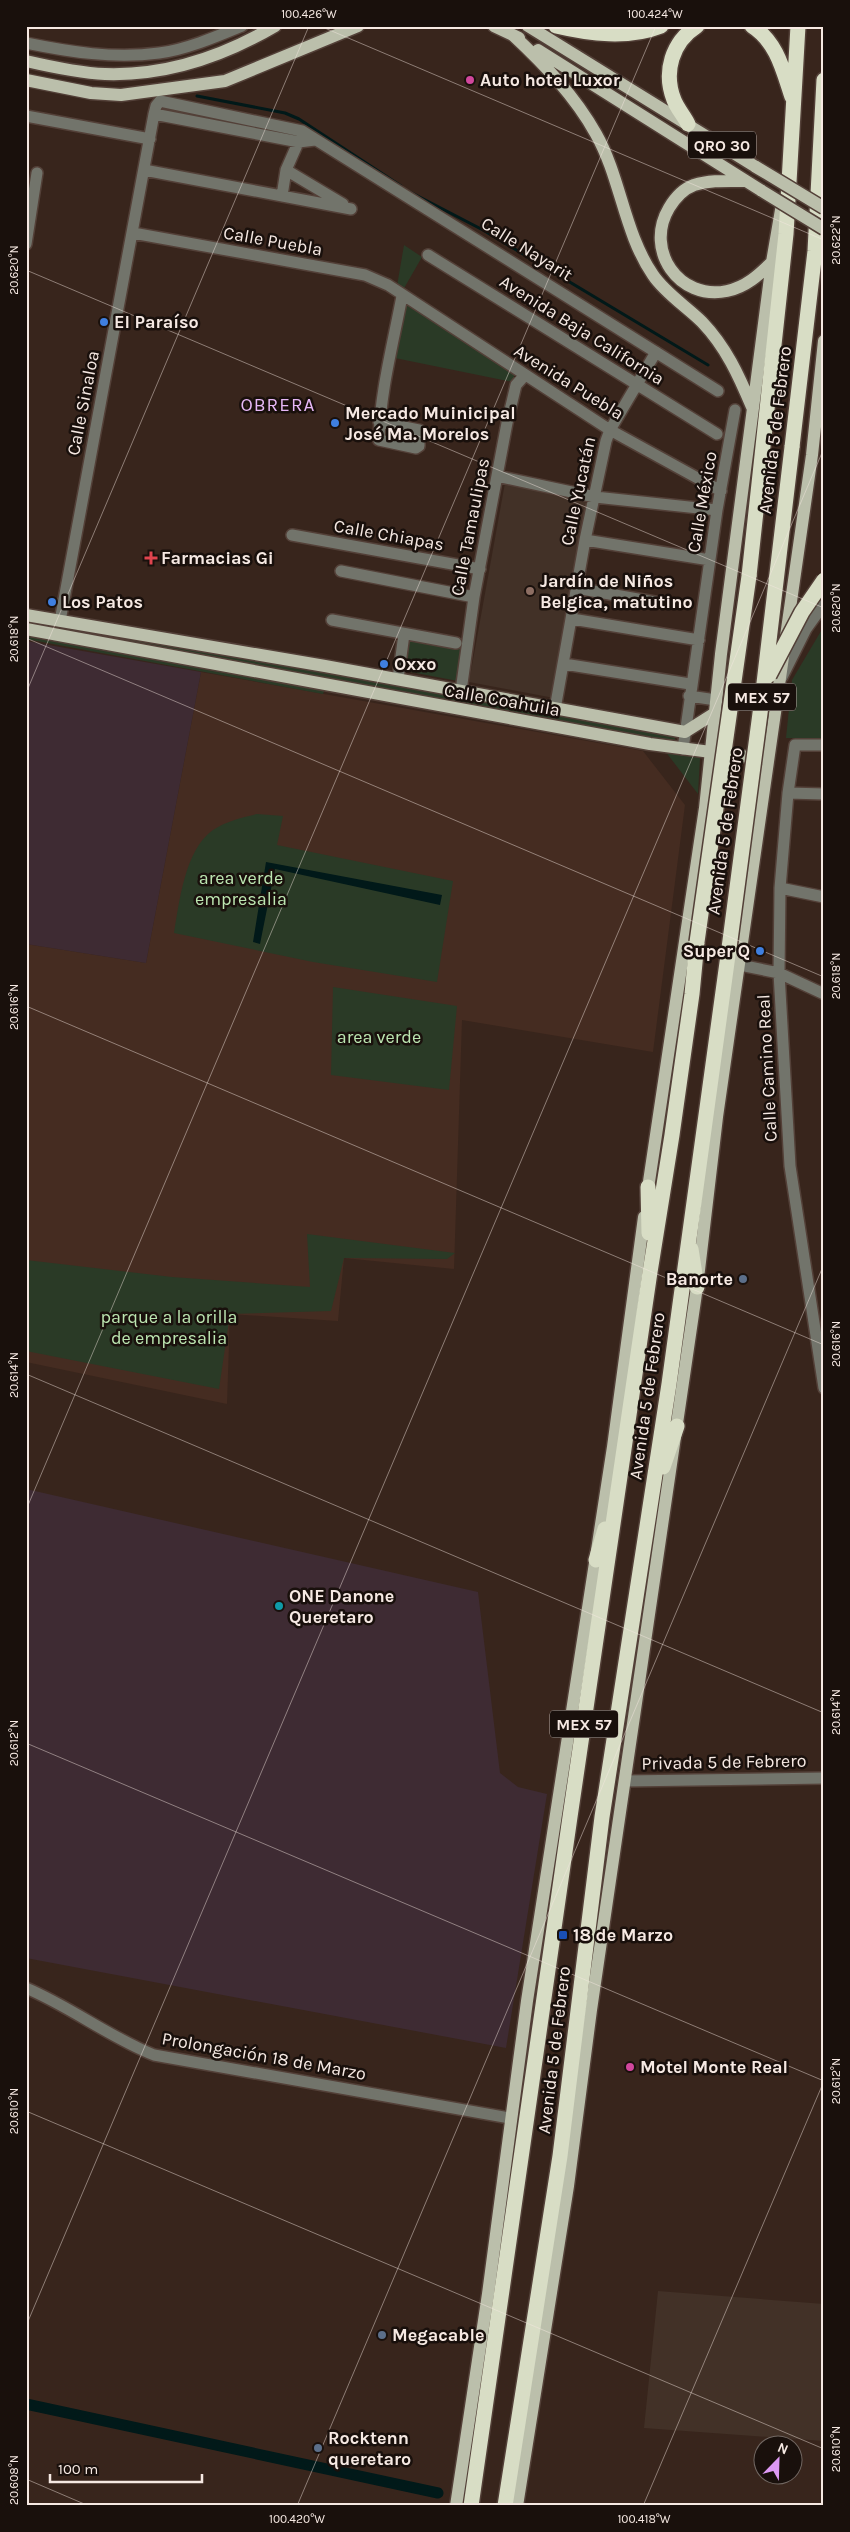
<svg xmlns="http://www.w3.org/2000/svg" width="850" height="2532" viewBox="0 0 850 2532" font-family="Karla,sans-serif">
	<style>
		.built { fill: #452c21 }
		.industrial { fill: #3e2b33 }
		.education { fill: #423127 }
		.green { fill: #2a3a26 }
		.water { fill: #011919 }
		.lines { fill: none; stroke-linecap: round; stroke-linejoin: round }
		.stream { stroke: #011919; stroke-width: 3 }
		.canal { stroke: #011919; stroke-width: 11 }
		.minor-casing { stroke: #534038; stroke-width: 14 }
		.major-casing { stroke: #534038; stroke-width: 15 }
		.highway-casing { stroke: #534038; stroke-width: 18 }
		.minor { stroke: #72746b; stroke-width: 11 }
		.major { stroke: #bbbfab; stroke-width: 12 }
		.highway { stroke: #d8ddc5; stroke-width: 15 }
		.major-bridge-casing { stroke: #534038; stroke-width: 15; stroke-linecap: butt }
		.highway-bridge-casing { stroke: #534038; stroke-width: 18; stroke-linecap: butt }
		.major-bridge { stroke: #bbbfab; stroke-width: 12 }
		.highway-bridge { stroke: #d8ddc5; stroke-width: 15 }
		.ticks { fill: none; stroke: #f6e9e3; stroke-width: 1; stroke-opacity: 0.45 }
		.hotel-dot { fill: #d1479c; stroke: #19100c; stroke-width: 2 }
		.shop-dot { fill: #3f7fe0; stroke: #19100c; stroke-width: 2 }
		.health-dot { fill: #e0444e; stroke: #19100c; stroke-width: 2 }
		.education-dot { fill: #8d6e63; stroke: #19100c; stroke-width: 2 }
		.service-dot { fill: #5c6f8a; stroke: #19100c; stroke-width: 2 }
		.culture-dot { fill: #0f9aa8; stroke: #19100c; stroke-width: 2 }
		.transit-dot { fill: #1a4fb4; stroke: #19100c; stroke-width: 2 }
		.labels { text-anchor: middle; stroke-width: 5; stroke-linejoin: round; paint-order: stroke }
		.shield { fill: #19100c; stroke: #b4a8a2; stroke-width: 1 }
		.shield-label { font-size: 16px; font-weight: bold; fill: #f6e9e3 }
		.poi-label { font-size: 18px; font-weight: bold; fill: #f6e9e3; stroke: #19100c; text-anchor: start }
		.street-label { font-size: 18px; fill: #f6e9e3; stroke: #19100c }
		.park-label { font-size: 18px; fill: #bce6b1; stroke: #19100c }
		.neighbourhood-label { font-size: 19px; letter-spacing: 1px; fill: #e7b8f7; stroke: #19100c }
		.neatline { fill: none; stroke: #f6e9e3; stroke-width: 2 }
		.ticks-label { font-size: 12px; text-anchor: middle; fill: #f6e9e3 }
	</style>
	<rect width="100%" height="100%" fill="#38251c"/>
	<path class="built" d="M201,672l442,79 42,54 -32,247 -191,-32 -8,249 -110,-11 -6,63 -108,-7 -3,90 -201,-42v-418l120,19z"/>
	<path class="industrial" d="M26,641l175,31 -55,291 -120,-19z
		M26,1489l452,103 22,181 18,14 29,7 -41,254 -480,-90z"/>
	<path class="education" d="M505,483l87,16 -38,199 -85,-16z
		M658,2291l166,13v137l-180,-13z"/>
	<path class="green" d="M404,245l18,12 -19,33 -6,-4z
		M400,301l115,71 -2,10 -123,-25z
		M26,617l424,71 225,49v13l25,8 -2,36 -33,-43 -338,-67 -4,10 -297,-55z
		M824,626v113l-38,-1 6,-58z
		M410,637l54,10 -6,34 -53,-10z
		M257,814l26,2 -6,29 176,36 -16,101 -124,-20 -139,-29c5,-30 11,-84 39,-103 14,-9 28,-12 44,-16z
		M333,987l124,19 -8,84 -118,-15z
		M307,1234l148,19 -8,6 -103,-1 -13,53 -101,3 -11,75 -193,-38v-91l146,17 138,10z"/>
	<path class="water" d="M266,862l176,33 -2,10 -165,-36 -15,75 -7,-2z"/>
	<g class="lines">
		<path class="stream" d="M197,96l88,17 14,6 102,67
			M408,191l75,39 225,135"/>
		<path class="canal" d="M26,2404l412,89"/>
		<g class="minor-casing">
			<path id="minor" d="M26,43c44,9 88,16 133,10 26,-3 59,-17 83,-27
				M154,114l145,28 16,-2
				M26,116l124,23
				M144,170l207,39
				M286,170l57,34
				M282,196l4,-26 15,-34
				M133,233l232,42 23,10 222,145 111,61
				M26,244l11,-71
				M428,255l289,179
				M379,422l40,8v16l-3,2 -37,-8c1,-48 14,-96 23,-144
				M497,476l98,21 122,13
				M292,535l188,34
				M585,540l125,20
				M341,571l133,26
				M576,588l84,15
				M572,619l127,21
				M332,620l124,23
				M60,621l94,-507 2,-8 4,-5 142,30 416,260
				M564,664l126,20
				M782,677l24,-48 18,-25
				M398,679l6,-45
				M461,691l13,-94 33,-174 9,-38 9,-10
				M689,696l27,4
				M555,709l30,-169 21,-99 4,-11 46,-78
				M824,745h-29l-7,48 -8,95 -1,85 11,193 34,222
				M683,749l34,-239 18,-100
				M788,793l36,1
				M780,888l44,9
				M740,965l39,8 45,21
				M625,1781l199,-3
				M26,1988c45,19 83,49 128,67l356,63"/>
		</g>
		<g class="major-casing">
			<path id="major" d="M494,26l25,12
				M528,26l228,141
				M513,35c31,29 62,61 83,99 25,44 28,99 57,141 12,18 34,32 49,47 24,25 37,54 50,85
				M538,50l224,141
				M26,61c26,6 53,12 79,13 60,2 119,-18 170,-48
				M26,80l65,13 30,2 104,-14 133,-55
				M744,181c-17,0 -34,-1 -50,4 -11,4 -19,13 -25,23 -25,42 10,93 58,83 19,-4 32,-16 45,-29
				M26,615l299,51 360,66 30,-19
				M26,629l624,115 114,15
				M647,1195l58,-387 16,-154 51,-392 10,-58
				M456,2506l32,-212 39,-293 86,-554 31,-230
				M517,2506l51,-320 23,-176 106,-723 20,-170 95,-662 12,-114"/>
		</g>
		<g class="highway-casing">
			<path id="highway" d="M556,26c34,8 72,13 105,0
				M752,26c25,16 31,44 40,71
				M688,124c-4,-8 -11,-16 -14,-24 -11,-28 -2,-58 23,-74
				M792,447l23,-196 9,-171
				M749,576l37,-342 12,-208
				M648,1187l1,46
				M691,1249l6,38
				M663,1467l14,-41
				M596,1560l9,-31
				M471,2506l99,-689 80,-545 22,-137 20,-141 5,-52
				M505,2506l55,-350 42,-339 67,-433 60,-436"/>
		</g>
		<use href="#minor" class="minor"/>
		<use href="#major" class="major"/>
		<use href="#highway" class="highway"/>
		<g class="major-bridge-casing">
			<path id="major-bridge" d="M756,167l68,41
				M762,191l62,38"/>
		</g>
		<g class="highway-bridge-casing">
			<path id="highway-bridge" d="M769,675l33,-63 22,-32
				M697,942l52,-366
				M729,948l35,-265 28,-236"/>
		</g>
		<use href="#major-bridge" class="major-bridge"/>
		<use href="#highway-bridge" class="highway-bridge"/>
	</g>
	<path class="ticks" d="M320,26l504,214M26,270l798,338M26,638l798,339M26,693l283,-667M26,1006l798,339M26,1374l798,339M26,1510l630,-1484M26,1743l798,338M26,2111l798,338M26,2326l798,-1878M26,2479l63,27M297,2506l527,-1242M643,2506l181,-425"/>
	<g class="hotel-dot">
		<circle cx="470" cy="80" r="5"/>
		<circle cx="630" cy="2067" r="5"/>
	</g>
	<g class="shop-dot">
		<circle cx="104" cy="322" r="5"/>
		<circle cx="335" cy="423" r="5"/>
		<circle cx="52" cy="602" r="5"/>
		<circle cx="384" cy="664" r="5"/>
		<circle cx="760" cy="951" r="5"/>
	</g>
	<path class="health-dot" d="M148.5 550.5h5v5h5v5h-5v5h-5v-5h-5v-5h5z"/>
	<circle class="education-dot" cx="530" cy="591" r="5"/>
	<g class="service-dot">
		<circle cx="743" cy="1279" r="5"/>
		<circle cx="382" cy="2335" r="5"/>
		<circle cx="318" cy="2448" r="5"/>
	</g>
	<circle class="culture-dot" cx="279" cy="1606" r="5"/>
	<rect class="transit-dot" x="558" y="1930" width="10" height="10" rx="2.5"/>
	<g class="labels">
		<g class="shield">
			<rect x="688" y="131.5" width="68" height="27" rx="4"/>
			<rect x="728" y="683.5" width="68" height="27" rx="4"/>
			<rect x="550" y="1710.5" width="68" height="27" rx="4"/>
		</g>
		<g class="shield-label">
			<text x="722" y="151">QRO 30</text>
			<text x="762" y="703">MEX 57</text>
			<text x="584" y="1730">MEX 57</text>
		</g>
		<g class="poi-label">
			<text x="480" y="86">Auto hotel Luxor</text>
			<text x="114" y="328">El Paraíso</text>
			<text x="345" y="419">Mercado Muinicipal<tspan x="345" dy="21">José Ma. Morelos</tspan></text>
			<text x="161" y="564">Farmacias Gi</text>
			<text x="540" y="587">Jardín de Niños<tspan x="540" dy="21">Belgica, matutino</tspan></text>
			<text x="62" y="608">Los Patos</text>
			<text x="394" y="670">Oxxo</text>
			<text x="750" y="957" text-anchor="end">Super Q</text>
			<text x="733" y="1285" text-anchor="end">Banorte</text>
			<text x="289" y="1602">ONE Danone<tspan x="289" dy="21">Queretaro</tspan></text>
			<text x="573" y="1941">18 de Marzo</text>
			<text x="640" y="2073">Motel Monte Real</text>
			<text x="392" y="2341">Megacable</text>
			<text x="328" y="2444">Rocktenn<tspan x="328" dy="21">queretaro</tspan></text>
		</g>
		<g class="street-label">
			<text transform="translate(273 241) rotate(10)" y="6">Calle Puebla</text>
			<text transform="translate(527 249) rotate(32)" y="6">Calle Nayarit</text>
			<text transform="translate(582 330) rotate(32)" y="6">Avenida Baja California</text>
			<text transform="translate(569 382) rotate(32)" y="6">Avenida Puebla</text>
			<text transform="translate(83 403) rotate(-79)" y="6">Calle Sinaloa</text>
			<text transform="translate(775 430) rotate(-83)" y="6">Avenida 5 de Febrero</text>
			<text transform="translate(578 491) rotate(-78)" y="6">Calle Yucatán</text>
			<text transform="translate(702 502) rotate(-80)" y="6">Calle México</text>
			<text transform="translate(470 527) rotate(-79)" y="6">Calle Tamaulipas</text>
			<text transform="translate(389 535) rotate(10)" y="6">Calle Chiapas</text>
			<text transform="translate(502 700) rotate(10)" y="6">Calle Coahuila</text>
			<text transform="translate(725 831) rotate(-82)" y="6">Avenida 5 de Febrero</text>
			<text transform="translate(767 1068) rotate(-93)" y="6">Calle Camino Real</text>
			<text transform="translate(647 1396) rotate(-82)" y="6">Avenida 5 de Febrero</text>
			<text transform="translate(724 1762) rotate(-1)" y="6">Privada 5 de Febrero</text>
			<text transform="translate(554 2050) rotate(-83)" y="6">Avenida 5 de Febrero</text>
			<text transform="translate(264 2056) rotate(10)" y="6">Prolongación 18 de Marzo</text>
		</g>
		<g class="park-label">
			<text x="241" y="884">area verde<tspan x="241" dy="21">empresalia</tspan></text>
			<text x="379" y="1043">area verde</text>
			<text x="169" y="1323">parque a la orilla<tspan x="169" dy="21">de empresalia</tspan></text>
		</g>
		<g class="neighbourhood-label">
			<text x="278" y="411">OBRERA</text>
		</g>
	</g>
	<rect width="850" height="2532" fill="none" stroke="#19100c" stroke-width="55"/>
	<g transform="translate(778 2460) rotate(23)"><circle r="24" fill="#19100c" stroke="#716762"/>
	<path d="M0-4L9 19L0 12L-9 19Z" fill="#dd99f4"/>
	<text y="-8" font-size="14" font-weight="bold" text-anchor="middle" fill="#f6e9e3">N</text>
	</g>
	<path d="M50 2474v8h152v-8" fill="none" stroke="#f6e9e3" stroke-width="2.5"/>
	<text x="58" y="2474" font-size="15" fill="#f6e9e3" stroke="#19100c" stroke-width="4" paint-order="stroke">100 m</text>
	<rect x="28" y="28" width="794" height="2476" class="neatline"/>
	<g class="ticks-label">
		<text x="309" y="18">100.426°W</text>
		<text x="655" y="18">100.424°W</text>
		<text transform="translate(836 240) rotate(-90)" y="4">20.622°N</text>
		<text transform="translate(14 270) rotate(-90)" y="4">20.620°N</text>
		<text transform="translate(836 608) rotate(-90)" y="4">20.620°N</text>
		<text transform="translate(14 639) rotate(-90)" y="4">20.618°N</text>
		<text transform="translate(836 976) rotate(-90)" y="4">20.618°N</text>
		<text transform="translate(14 1007) rotate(-90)" y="4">20.616°N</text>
		<text transform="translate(836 1344) rotate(-90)" y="4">20.616°N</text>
		<text transform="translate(14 1375) rotate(-90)" y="4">20.614°N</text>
		<text transform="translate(836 1712) rotate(-90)" y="4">20.614°N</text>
		<text transform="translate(14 1743) rotate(-90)" y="4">20.612°N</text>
		<text transform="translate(836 2081) rotate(-90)" y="4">20.612°N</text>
		<text transform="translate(14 2111) rotate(-90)" y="4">20.610°N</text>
		<text transform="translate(836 2449) rotate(-90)" y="4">20.610°N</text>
		<text transform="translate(14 2480) rotate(-90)" y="4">20.608°N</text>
		<text x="297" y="2523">100.420°W</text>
		<text x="644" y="2523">100.418°W</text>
	</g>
</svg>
